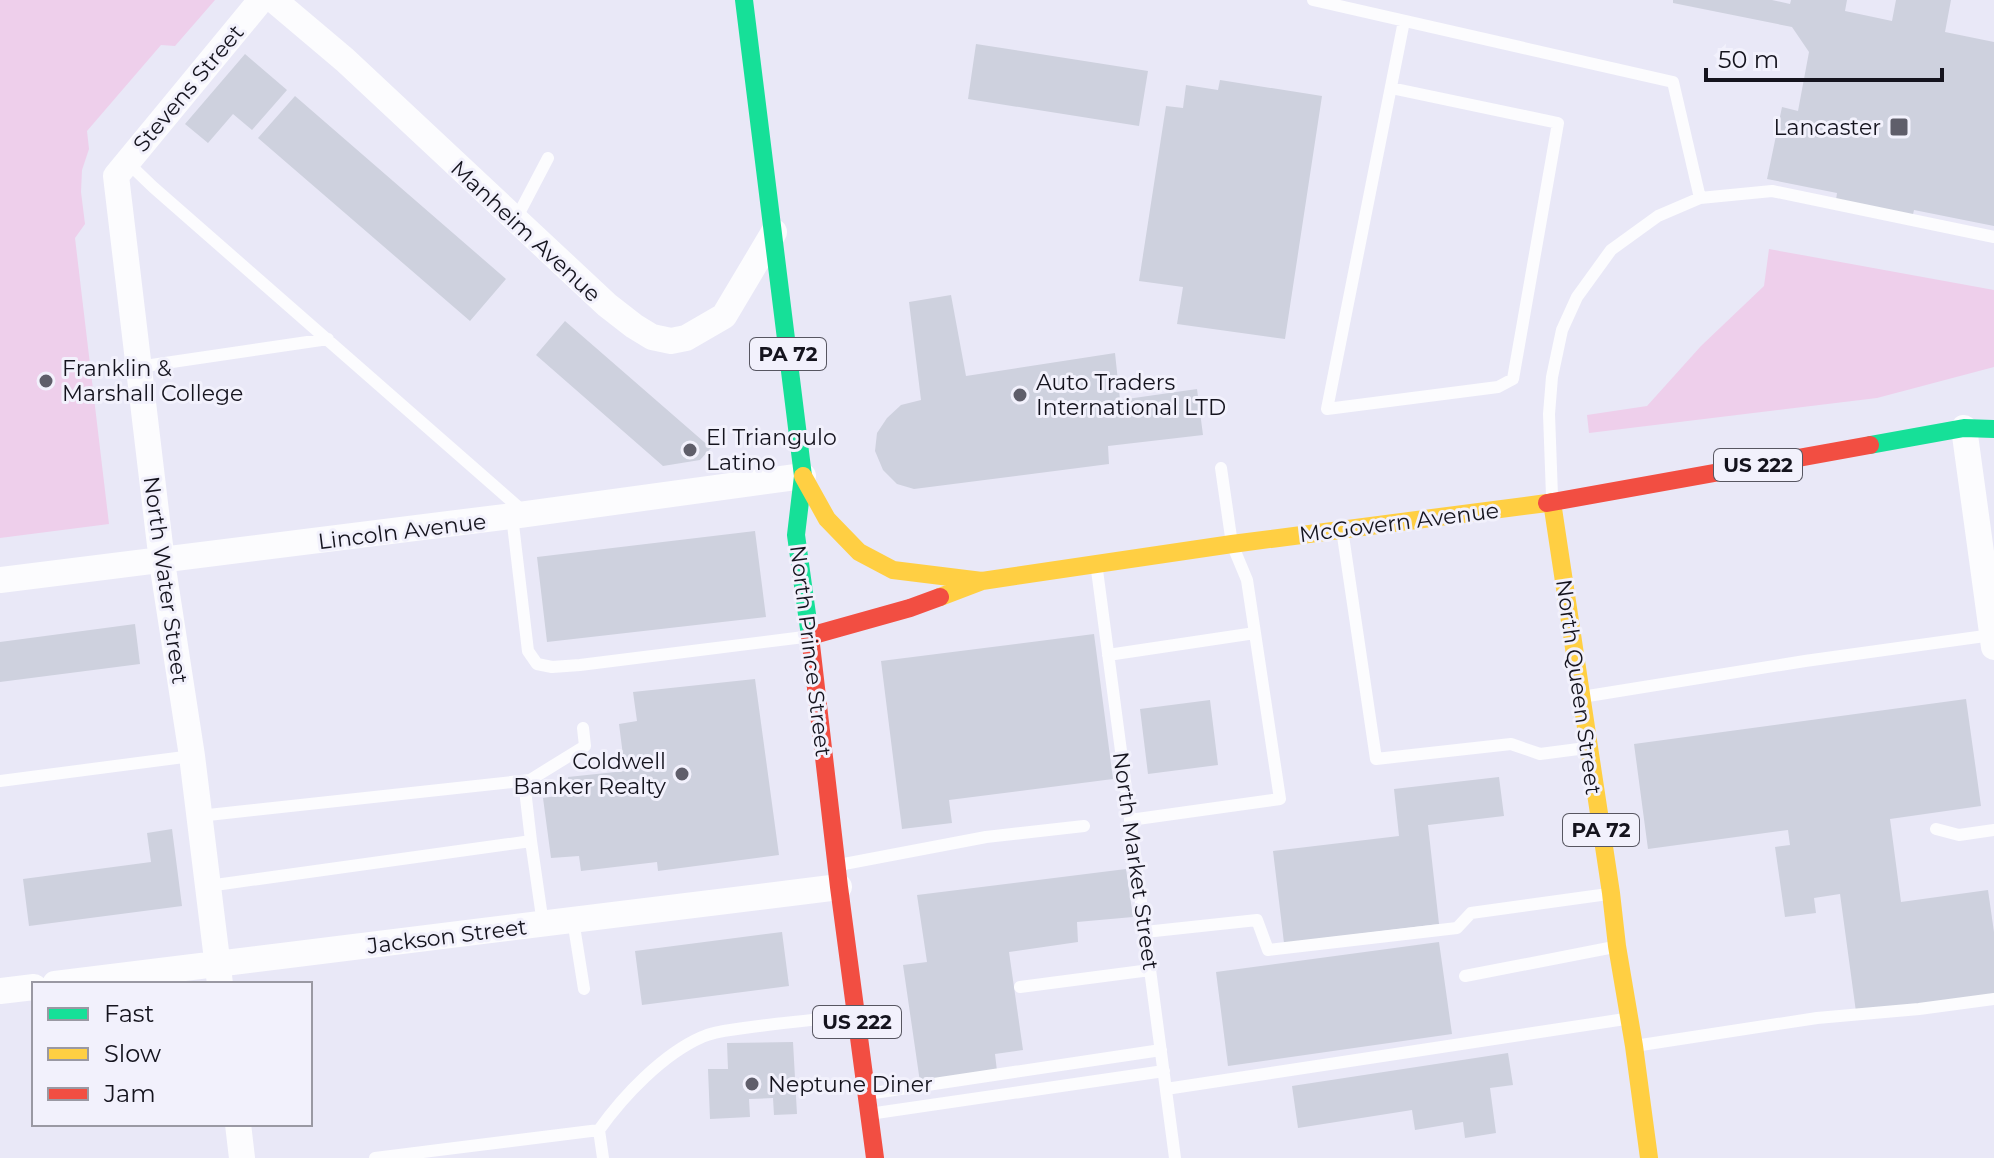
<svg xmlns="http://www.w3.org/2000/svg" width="1994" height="1158" viewBox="0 0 1994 1158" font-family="Montserrat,sans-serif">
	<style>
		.green { fill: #eecfeb }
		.building { fill: #ced1de }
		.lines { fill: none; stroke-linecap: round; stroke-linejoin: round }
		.lane { stroke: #fcfcfe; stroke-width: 12 }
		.street { stroke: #fcfcfe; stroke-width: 26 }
		.fast { stroke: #16e098; stroke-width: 18 }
		.slow { stroke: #ffcf43; stroke-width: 18 }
		.jam { stroke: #f24e42; stroke-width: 18 }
		.poi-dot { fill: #5f5e6a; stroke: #f2f1fc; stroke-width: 3 }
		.labels { text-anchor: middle; stroke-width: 6; stroke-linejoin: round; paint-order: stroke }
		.shield { fill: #f2f1fc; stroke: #575661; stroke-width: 2 }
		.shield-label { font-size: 20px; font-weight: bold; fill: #15141e }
		.street-label { font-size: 22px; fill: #15141e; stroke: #f2f1fc }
		.poi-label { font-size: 22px; fill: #15141e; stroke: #f2f1fc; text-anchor: start }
	</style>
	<rect width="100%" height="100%" fill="#e9e8f7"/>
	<path class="green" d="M0,0h215l-40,46 -14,-1 -74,86 2,18 -7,21 -1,22 4,32 -10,14 34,286 -109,14z
		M1769,249l225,41v77l-117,31 -288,35 -2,-18 60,-9 54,-60 63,-60z"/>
	<path class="building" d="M1673,0h99l18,4 1,-4h56l-2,11 47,10 4,-21h55l-6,32 49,10v184l-80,-16 -3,13 -76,-16 2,-14 -70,-14 15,-72 16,4 11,-59 -17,-25 -119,-24z
		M976,44l172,27 -9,55 -171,-27z
		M245,54l42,36 -35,40 -19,-16 -25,29 -23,-19z
		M1220,80l102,16 -37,243 -108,-15 6,-37 -44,-6 27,-175 17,2 3,-23 32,5z
		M295,96l211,183 -36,42 -212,-183z
		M951,295l15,81 149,-23 5,47 77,-11 6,46 -95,11 1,18 -195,25 -17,-5 -14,-14 -8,-19 2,-18 10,-15 14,-13 20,-5 -12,-98z
		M565,321l146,127 -11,12 -37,6 -127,-111z
		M755,531l11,86 -219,25 -10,-85z
		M135,624l5,40 -140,18v-40z
		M1094,634l19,145 -164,21 3,23 -50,6 -21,-168z
		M755,679l24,176 -121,16 -1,-9 -76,9 -2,-15 -28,2 -8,-60 27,-4 -2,-17 57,-6 -6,-47 18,-3 -4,-29z
		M1966,699l15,107 -91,13 11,83 87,-12 6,42v62l-138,18 -16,-118 -26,4 2,15 -31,4 -10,-70 15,-2 -2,-15 -140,19 -14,-105z
		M1210,700l8,65 -70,9 -8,-65z
		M1499,777l5,39 -76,9 11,99 -155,19 -11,-92 126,-15 -5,-47z
		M172,829l10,77 -153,20 -6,-47 128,-17 -4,-29z
		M1126,869l7,48 -56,5 1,20 -69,10 14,98 -28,4 2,17 -77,11 -17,-117 24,-3 -10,-67z
		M782,932l7,54 -147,19 -7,-54z
		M1439,942l13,92 -224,32 -12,-94z
		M793,1042l4,72 -23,1 -1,-17 -24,1 1,18 -40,2 -2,-50h20l-1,-26z
		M1508,1053l5,32 -23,3 6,45 -31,5 -2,-16 -48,8 -3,-20 -114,18 -6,-42z"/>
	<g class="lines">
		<path class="lane" d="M1313,0l360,82 27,116
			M1391,88l167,35 -45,256 -15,8 -171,22 77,-388
			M127,162l26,25 371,325
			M515,221l33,-63
			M138,367l190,-28
			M1552,496l-3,-82 3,-37 10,-47 15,-33 34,-47 47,-34 42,-18 72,-7 222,46
			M512,516l16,135 9,13 15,3 28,-2 224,-28
			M1343,536l33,223 135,-15 29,10 46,-6
			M1097,570l78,588
			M1108,655l147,-22
			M1588,696l217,-35 187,-26
			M0,781l192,-25
			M524,781l7,60
			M199,816l331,-36 55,-34 -2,-18
			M1130,820l150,-21 -33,-219 -15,-36 -11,-76
			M1936,829l23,6 35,-5
			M844,864l142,-27 98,-11
			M208,886l323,-45 12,83
			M573,920l11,69
			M1145,932l112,-12 11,30 189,-22 14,-15 137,-19
			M1465,976l149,-29
			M1020,987l130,-17
			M1641,1045l176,-27 102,-9 75,-10
			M1166,1089l459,-70
			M874,1093l287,-43
			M876,1113l288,-42
			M599,1130l4,28
			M375,1158l224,-28c24,-34 64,-76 103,-93 12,-6 29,-7 42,-9 35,-5 69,-8 104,-12"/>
		<path class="street" d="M274,0l71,60 262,245 27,21 18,11 19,4 15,-3 38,-22 50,-84
			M1964,428l30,219
			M0,580l512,-64 291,-40
			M55,984l784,-97
			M220,984l-28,-228 -30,-194 -46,-386 145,-176
			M0,991l34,-4
			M238,1124l4,34"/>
		<path class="fast" d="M744,0l59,476 -7,59 14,101
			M1870,445l94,-17 30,1"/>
		<path class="slow" d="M803,476l24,43 32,33 34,18 89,11
			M1552,502l59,391 6,53 17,100 15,112
			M940,597l42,-16 250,-37 315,-41"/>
		<path class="jam" d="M1547,503l323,-58
			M875,1158l-36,-271 -29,-251 100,-28 30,-11"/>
	</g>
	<g class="poi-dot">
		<rect x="1889" y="117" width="20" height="20" rx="4"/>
		<circle cx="46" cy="381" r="8"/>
		<circle cx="1020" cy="395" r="8"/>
		<circle cx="690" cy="450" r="8"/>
		<circle cx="682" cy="774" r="8"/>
		<circle cx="752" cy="1084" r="8"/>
	</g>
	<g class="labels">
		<g class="shield">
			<rect x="750" y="338" width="76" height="32" rx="6"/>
			<rect x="1714" y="449" width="88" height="32" rx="6"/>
			<rect x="1563" y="814" width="76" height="32" rx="6"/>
			<rect x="813" y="1006" width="88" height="32" rx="6"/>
		</g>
		<g class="shield-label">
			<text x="788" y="361">PA 72</text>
			<text x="1758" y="472">US 222</text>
			<text x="1601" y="837">PA 72</text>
			<text x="857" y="1029">US 222</text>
		</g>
		<g class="street-label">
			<text transform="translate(188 88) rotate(-50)" y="8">Stevens Street</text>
			<text transform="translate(526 231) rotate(43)" y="8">Manheim Avenue</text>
			<text transform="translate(1399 522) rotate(-7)" y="8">McGovern Avenue</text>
			<text transform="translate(402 531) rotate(-7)" y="8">Lincoln Avenue</text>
			<text transform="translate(166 580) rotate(82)" y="8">North Water Street</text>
			<text transform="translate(811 651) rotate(83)" y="8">North Prince Street</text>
			<text transform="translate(1579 687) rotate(82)" y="8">North Queen Street</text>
			<text transform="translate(1136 861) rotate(82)" y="8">North Market Street</text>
			<text transform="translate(447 936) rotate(-7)" y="8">Jackson Street</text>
		</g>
		<g class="poi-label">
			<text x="1881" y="135" text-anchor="end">Lancaster</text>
			<text x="62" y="376">Franklin &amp;<tspan x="62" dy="25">Marshall College</tspan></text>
			<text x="1036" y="390">Auto Traders<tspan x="1036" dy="25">International LTD</tspan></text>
			<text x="706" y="445">El Triangulo<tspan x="706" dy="25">Latino</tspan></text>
			<text x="666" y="769" text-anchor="end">Coldwell<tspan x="666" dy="25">Banker Realty</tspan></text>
			<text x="768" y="1092">Neptune Diner</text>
		</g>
	</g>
	<rect x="32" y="982" width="280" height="144" fill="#f2f1fc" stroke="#9a99a3" stroke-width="2"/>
	<rect x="48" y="1008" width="40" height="12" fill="#16e098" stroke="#9a99a3" stroke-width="2"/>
	<text x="104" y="1022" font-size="24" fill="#15141e">Fast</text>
	<rect x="48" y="1048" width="40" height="12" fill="#ffcf43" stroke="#9a99a3" stroke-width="2"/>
	<text x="104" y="1062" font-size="24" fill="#15141e">Slow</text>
	<rect x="48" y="1088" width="40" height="12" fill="#f24e42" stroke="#9a99a3" stroke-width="2"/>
	<text x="104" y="1102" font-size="24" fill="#15141e">Jam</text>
	<path d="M1706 68v12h236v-12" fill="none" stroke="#15141e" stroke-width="4"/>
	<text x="1718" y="68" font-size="24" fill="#15141e" stroke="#f2f1fc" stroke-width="6" paint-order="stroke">50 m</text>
</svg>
